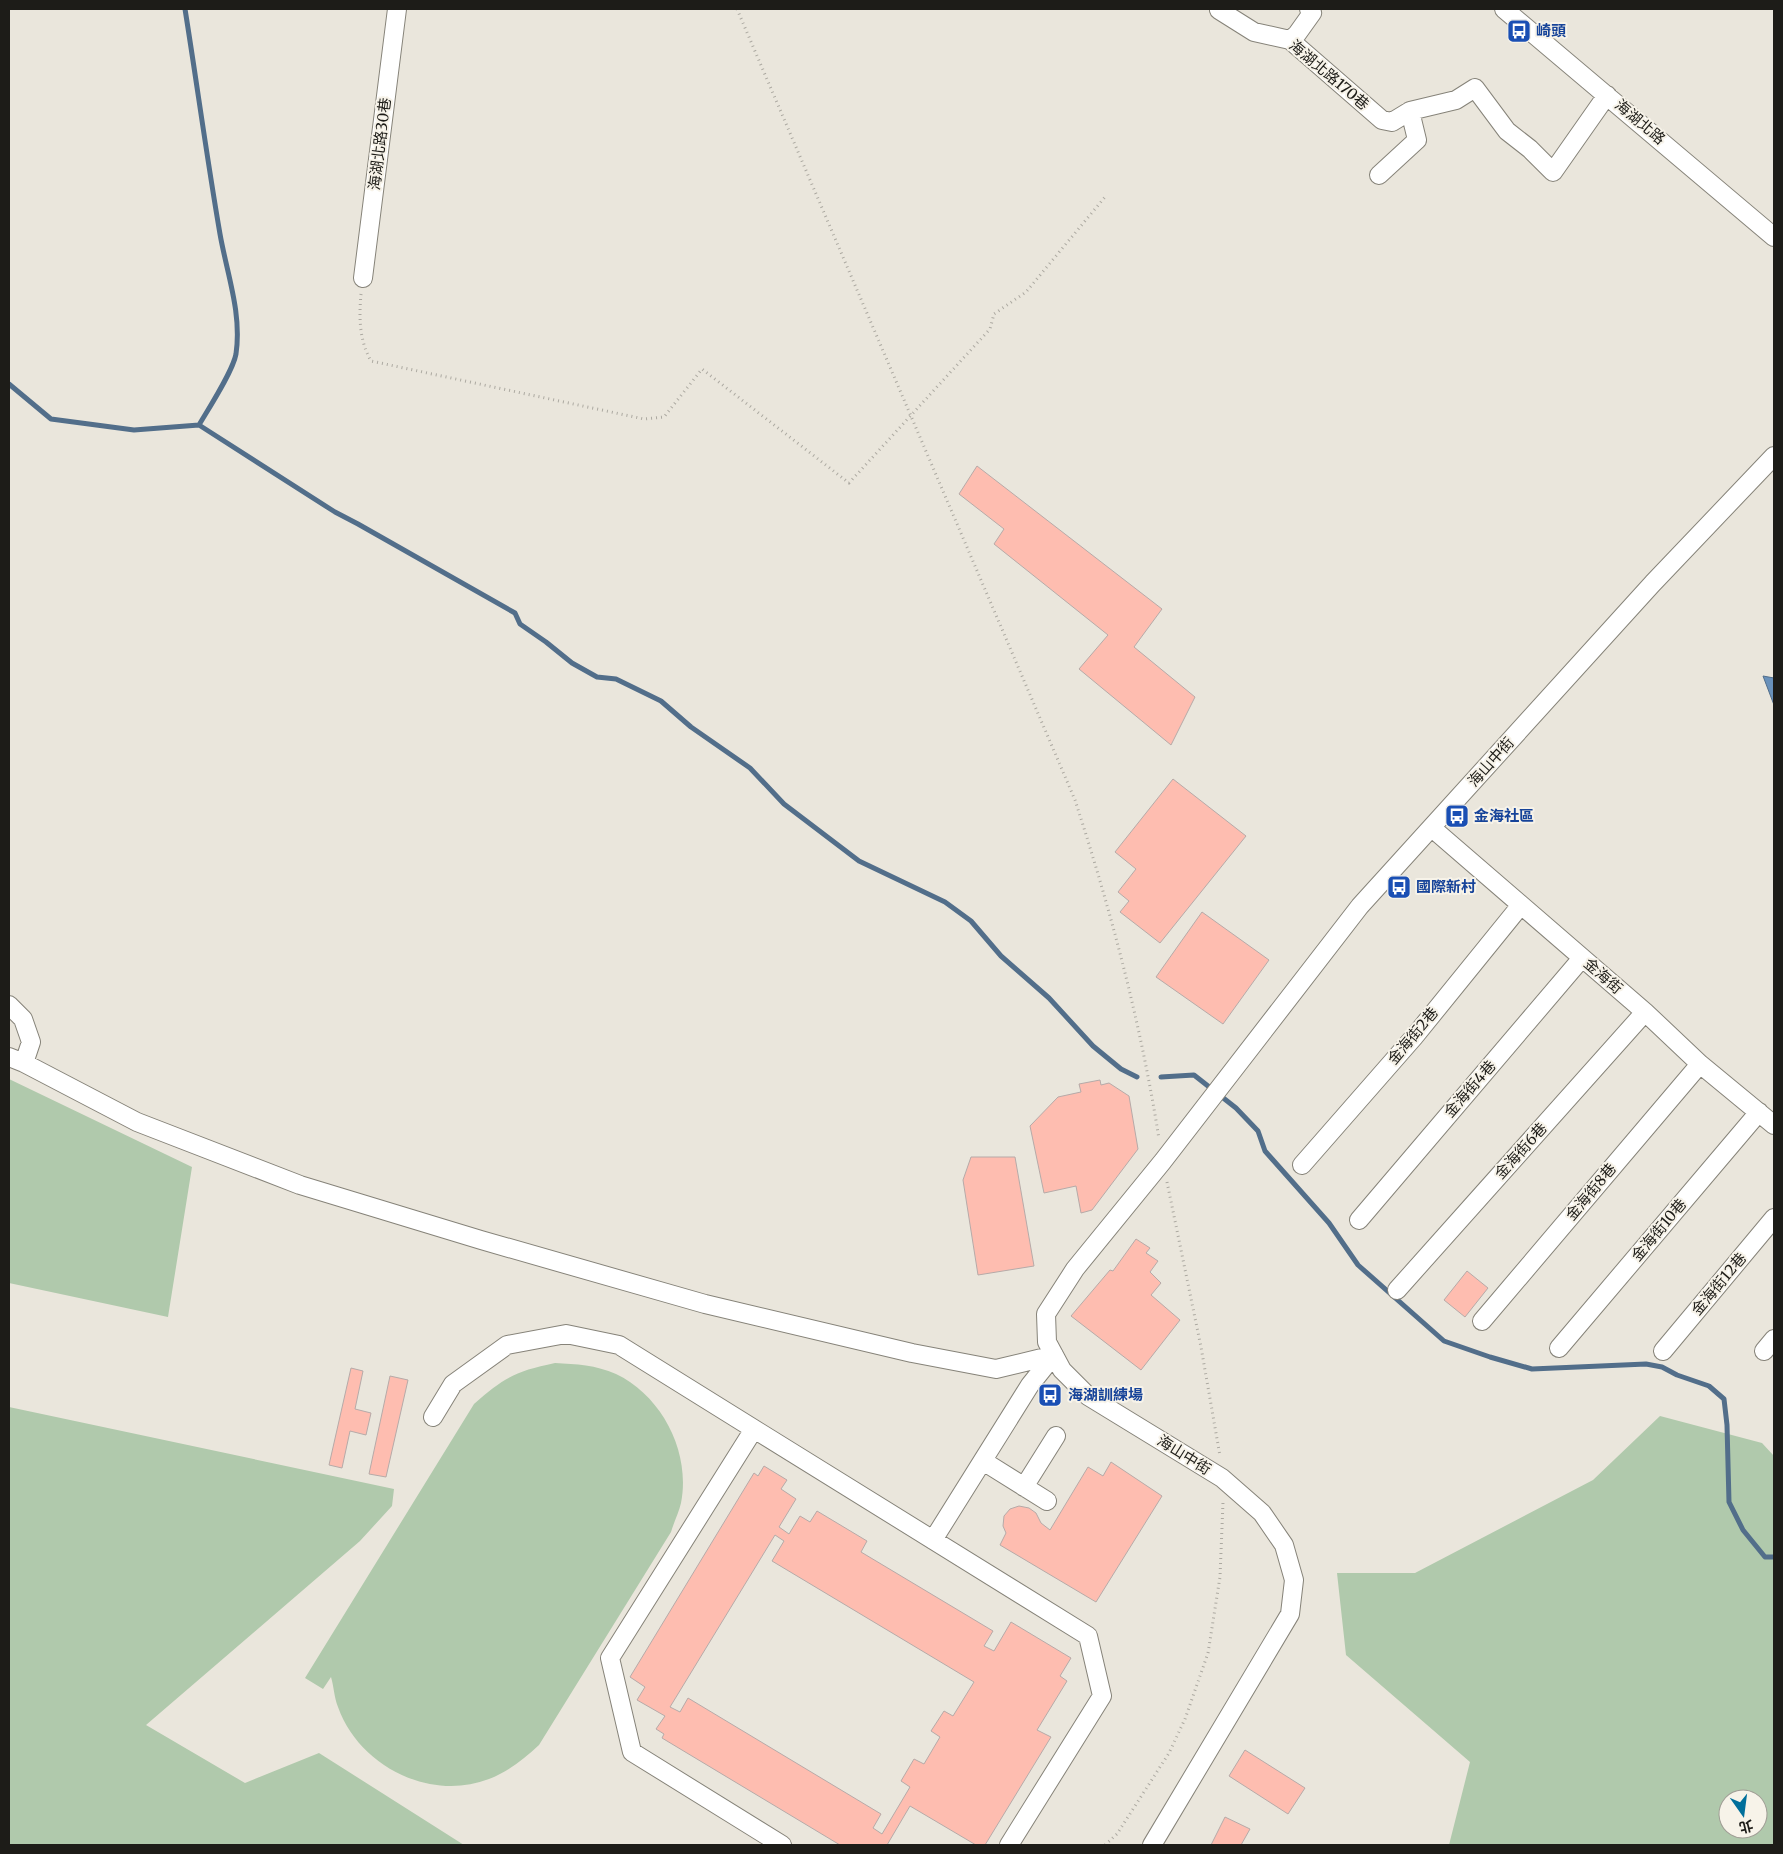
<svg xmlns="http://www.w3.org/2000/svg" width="1783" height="1854" viewBox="0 0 1783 1854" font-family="Merriweather,'Noto Sans TC',serif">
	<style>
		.green { fill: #b0c9ac; fill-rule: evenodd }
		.water { fill: #6991bb; stroke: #526e8a }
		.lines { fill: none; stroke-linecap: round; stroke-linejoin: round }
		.stream { stroke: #526e8a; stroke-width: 5 }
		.building { fill: #febdb0; stroke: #b6aaa8; fill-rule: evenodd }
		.minor-casing { stroke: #868379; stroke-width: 20 }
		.path { stroke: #aca9a1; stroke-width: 3; stroke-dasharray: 1 4; stroke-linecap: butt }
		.minor { stroke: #fff; stroke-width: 18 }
		.labels { text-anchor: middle; stroke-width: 4; stroke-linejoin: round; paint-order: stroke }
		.transit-label { font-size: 15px; font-weight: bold; fill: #164399; stroke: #f7f3e9; text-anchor: start }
		.street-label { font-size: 15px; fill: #1d1c18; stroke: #f7f3e9 }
	</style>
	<rect width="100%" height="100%" fill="#eae6dc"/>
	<path class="green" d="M9,1079l183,88 -24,150 -159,-34z
		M555,1363c21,1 41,2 61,11 46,22 75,78 65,129 -2,9 -7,19 -10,29l-132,213c-15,14 -30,26 -50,34 -59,23 -130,-13 -151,-72 -4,-10 -4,-20 -7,-30l-8,12 -18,-11 169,-274c30,-27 43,-33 81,-41z
		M9,1407l385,82 -2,17 -32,35 -214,184 99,58 74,-30 145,92h-455z
		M1660,1416l102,27 12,13v389h-325l21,-83 -124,-107 -9,-82h78l178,-93zM1728,1799h30v30h-30z"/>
	<path class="water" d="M1763,676l11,2v27z"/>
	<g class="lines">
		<path class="stream" d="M185,9c12,75 22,150 35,225 7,40 22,79 16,120 -3,17 -27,54 -37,71l136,87 23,12 157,89 5,11 26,18 26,21 25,14 19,2 45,22 30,26 59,41 34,36 75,57 86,41 26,19 30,35 48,42 44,48 28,23 16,8
			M9,384l42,35 83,11 65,-5
			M1161,1077l33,-2 42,33 22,23 7,20 64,72 29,42 86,76 46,16 42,12 114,-5 16,3 15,8 32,11 15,13 3,26 2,77 14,28 22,27h9"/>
	</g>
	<path class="building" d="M977,466l185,143 -28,38 61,50 -24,48 -92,-76 29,-34 -114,-91 10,-15 -45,-35z
		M1173,779l73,57 -86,107 -40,-31 9,-11 -11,-9 18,-23 -21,-17z
		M1202,912l67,48 -46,64 -67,-47z
		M1100,1080l1,5 8,-2 20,13 9,53 -46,61 -11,3 -5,-27 -32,7 -14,-67 28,-29 23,-5 -2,-8z
		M971,1157h44l19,109 -56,9 -15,-95z
		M1136,1239l14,9 -4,5 12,8 -8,11 11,11 -10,12 29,25 -39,50 -70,-54 39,-46 3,1z
		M1467,1271l21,17 -23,29 -21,-17z
		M351,1368l12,3 -8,38 16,4 -5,22 -16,-4 -8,37 -13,-3z
		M390,1376l18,4 -22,97 -17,-3z
		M1111,1462l51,34 -66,106 -96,-57 6,-12 -3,-7 1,-10 6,-7 9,-3 10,2 7,5 5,10 9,7 38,-63 15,9z
		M764,1466l23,14 -6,9 15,10 -17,28 10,7 11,-18 10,6 7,-11 50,30 -6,11 132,79 -9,15 10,5 17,-29 60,36 -11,18 7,5 -30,49 14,7 -66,108h-9l-66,-39 -23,39h-47l-178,-107 2,-4 -8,-5 9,-13 -28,-16 8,-13 -15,-10 124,-204 4,3zM775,1535l9,6 -12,20 202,121 -21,34 -9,-5 -13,20 9,6 -16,27 -10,-5 -13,22 9,6 -28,47 -9,-6 8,-14 -193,-116 -8,14 -10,-5z
		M1245,1750l60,38 -17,26 -59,-38z
		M1225,1817l25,12 -9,16h-30z"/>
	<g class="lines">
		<g class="minor-casing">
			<path id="minor" d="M1504,9l270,228
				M1219,10l35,22 36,8 92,80 10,2 18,-11 46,-11 19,-12 32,43 23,18 23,23 54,-77
				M1290,40l7,-6 15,-21 -3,-4
				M1379,175l38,-35 -7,-29
				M363,278l34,-269
				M1432,828l213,184 55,52 74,61
				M9,1005l14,14 8,23 -7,21
				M9,1057l15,6 113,59 163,63 181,55 224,64 207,49 84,16 58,-14
				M1302,1165l112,-128 107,-132
				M1359,1220l223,-262
				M1397,1290l248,-278
				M1482,1321l218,-257
				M1559,1348l200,-236
				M1663,1351l111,-133
				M1764,1351l10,-12
				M433,1417l20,-33 54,-39 59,-11 53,11 135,84
				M983,1461l64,40
				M1024,1487l32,-51
				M933,1540l97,-155 24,-30
				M782,1845l-150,-93 -22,-94 144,-229 334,207 14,60 -93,149
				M1152,1845l138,-231 4,-34 -10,-35 -22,-32 -40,-35 -134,-82 -26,-26 -8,-15 -7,-13 -1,-28 29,-45 88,-108 197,-255 293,-323 121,-127"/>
		</g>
		<path class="path" d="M737,9l338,791c36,111 66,224 84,339
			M361,294c-2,23 -2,46 10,67l273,58 20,-2 38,-48 147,114 141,-154 4,-15 32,-22 79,-95
			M1167,1182l34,165 19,109
			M1105,1845l12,-11 52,-81 16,-34 23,-66 12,-76 3,-75"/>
		<use href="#minor" class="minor"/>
	</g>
	<defs>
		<g id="bus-square" transform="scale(1.25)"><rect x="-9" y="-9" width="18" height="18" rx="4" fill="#1a4fb4" stroke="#f7f3e9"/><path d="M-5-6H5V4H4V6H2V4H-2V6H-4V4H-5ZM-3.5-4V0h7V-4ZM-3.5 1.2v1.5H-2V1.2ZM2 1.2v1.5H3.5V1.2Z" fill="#fff"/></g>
	</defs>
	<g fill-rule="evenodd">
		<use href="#bus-square" x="1519" y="31"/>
		<use href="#bus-square" x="1457" y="816"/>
		<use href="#bus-square" x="1399" y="887"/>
		<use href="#bus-square" x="1050" y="1395"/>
	</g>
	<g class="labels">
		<g class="transit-label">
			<text x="1536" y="36">崎頭</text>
			<text x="1474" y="821">金海社區</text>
			<text x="1416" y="892">國際新村</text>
			<text x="1068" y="1400">海湖訓練場</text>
		</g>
		<g class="street-label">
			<text transform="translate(1329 75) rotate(40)" y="5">海湖北路170巷</text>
			<text transform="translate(1640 122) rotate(40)" y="5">海湖北路</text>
			<text transform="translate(380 144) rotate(-83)" y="5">海湖北路30巷</text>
			<text transform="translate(1491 762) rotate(-48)" y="5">海山中街</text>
			<text transform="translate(1603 976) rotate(41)" y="5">金海街</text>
			<text transform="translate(1413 1036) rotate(-50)" y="5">金海街2巷</text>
			<text transform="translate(1470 1089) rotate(-49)" y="5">金海街4巷</text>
			<text transform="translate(1521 1151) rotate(-48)" y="5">金海街6巷</text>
			<text transform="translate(1591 1192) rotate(-50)" y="5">金海街8巷</text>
			<text transform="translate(1659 1230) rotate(-50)" y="5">金海街10巷</text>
			<text transform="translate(1719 1284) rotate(-50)" y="5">金海街12巷</text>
			<text transform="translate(1184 1455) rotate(32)" y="5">海山中街</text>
		</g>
	</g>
	<rect width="1783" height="1854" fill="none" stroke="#1d1c18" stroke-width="20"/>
	<g transform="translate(1743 1814) rotate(166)"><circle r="24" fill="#f7f3e9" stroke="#a09d95"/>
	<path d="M0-4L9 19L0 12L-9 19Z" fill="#006f9b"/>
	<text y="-8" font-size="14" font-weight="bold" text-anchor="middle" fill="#1d1c18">北</text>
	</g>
</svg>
